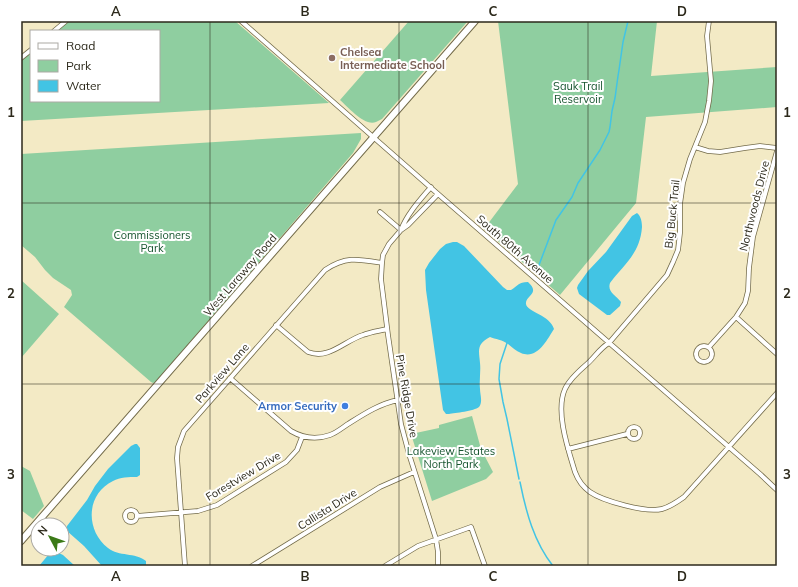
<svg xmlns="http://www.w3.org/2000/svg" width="798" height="587" viewBox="0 0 798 587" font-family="Mulish,sans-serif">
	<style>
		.green { fill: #8fcea0 }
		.water { fill: #42c4e4 }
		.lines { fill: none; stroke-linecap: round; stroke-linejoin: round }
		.stream { stroke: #42c4e4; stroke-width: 1.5 }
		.street-casing { stroke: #736b4a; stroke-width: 5.5 }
		.secondary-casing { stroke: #736b4a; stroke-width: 8 }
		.street { stroke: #fff; stroke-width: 4 }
		.secondary { stroke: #fff; stroke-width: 6 }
		.grid { fill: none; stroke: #2c291b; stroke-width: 1; stroke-opacity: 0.55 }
		.education-dot { fill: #8d6e63; stroke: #fff; stroke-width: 1.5 }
		.shop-dot { fill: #3f7fe0; stroke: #fff; stroke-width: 1.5 }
		.labels { text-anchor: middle; stroke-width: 4; stroke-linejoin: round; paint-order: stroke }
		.education-label { font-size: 11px; font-weight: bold; fill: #785e54; stroke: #fff; text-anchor: start }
		.park-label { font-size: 11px; fill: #16542e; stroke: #fff }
		.street-label { font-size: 11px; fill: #2c291b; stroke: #fff }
		.shop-label { font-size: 11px; font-weight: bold; fill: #366cbe; stroke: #fff; text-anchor: end }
		.neatline { fill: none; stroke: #2c291b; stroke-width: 1.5 }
		.grid-label { font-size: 13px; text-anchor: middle; font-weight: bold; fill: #2c291b }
	</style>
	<rect width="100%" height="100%" fill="#f3eac5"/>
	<path class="green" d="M69,21h166l94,82 -308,18v-60l10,-8v48h128v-70h-102z
		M409,21h59l-86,98c-2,1 -4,2 -6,3 -11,5 -28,-15 -36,-22z
		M498,21h159l-6,55 126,-9v40l-131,10 -10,86 -76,92 -76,-66 34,-45z
		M361,133v6l-8,14 -197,229 -3,1 -2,-1 -87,-75 8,-12 -1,-5 -18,-12 -8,-8 -10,-13 -14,-12v-91z
		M21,280l38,34 -38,44z
		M472,416l9,33 12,23 -7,7 -54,22 -21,-67 28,-6v-3z
		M21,466l9,5 14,35 -11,13 -12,-9z"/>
	<path class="water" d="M637,213c4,3 5,9 5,14 -2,27 -18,37 -32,56 -3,9 6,12 11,19l-1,4 -10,9h-3l-28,-21 -2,-6 1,-3 10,-14 18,-19 26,-36z
		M453,242h4l7,4 39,41 4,3h4c7,-4 7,-8 17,-8 13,12 -3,13 -2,22 1,8 24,11 28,25 -7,11 -17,31 -33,24 -5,-2 -9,-6 -13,-9 -5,-4 -13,-5 -18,-7 -14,7 -11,14 -10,26 1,9 -1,17 0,26 0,5 3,13 -1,18 -5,4 -24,6 -30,7h-3l-3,-4 -17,-120 -1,-20 4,-7 11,-14 6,-5z
		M135,444h2l3,4v27l-3,2c-8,0 -17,0 -24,4 -27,13 -28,49 -5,67 11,9 27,4 38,13v5h-44l-18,-20 -17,-15 -1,-2 1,-3 20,-26 8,-14 13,-17 23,-23z
		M57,552l6,3 12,11h-36l10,-12z"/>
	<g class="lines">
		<path class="stream" d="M536,273l20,-53 16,-23 6,-14 22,-33 9,-18 1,-5 2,-16 3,-13 3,-22 1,-6 4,-28 5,-21
			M507,343l-7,21 -1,15 4,23 4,17 12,60
			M520,482c6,30 14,60 33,84"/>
		<g class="street-casing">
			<path id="street" d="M241,21l197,173 322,280 17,16
				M709,21l-2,15 4,45 -2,20 -4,21 -15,37 -7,24 -3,21v29l-2,17 -5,12 -6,13 -58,68c-9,5 -14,14 -22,21 -7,6 -18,16 -22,25 -10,22 3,60 10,83 3,8 8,15 15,20 13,9 56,21 72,17 8,-2 15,-7 22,-12l93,-104
				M54,31l12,-10
				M21,58l10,-8
				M695,147l13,4 12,1 25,-4 15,-2 17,2
				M438,194l-30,31 -7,5 -12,14 -6,11 -1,8 -1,16 7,56 13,89 8,30 27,85 2,13v14
				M380,212l21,18
				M401,230c6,-16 19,-30 30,-43
				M736,317l41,37
				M276,325l32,27c21,8 36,-11 55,-17 8,-3 16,-4 24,-6
				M696 354a8 8 0 1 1 16 0a8 8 0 1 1-16 0Z
				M709,347l27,-30 9,-14 3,-12 1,-23 4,-31 24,-86
				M230,378l61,53c12,7 25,9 39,4 6,-2 12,-7 18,-11 16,-10 31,-20 50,-24
				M628 433a6 6 0 1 1 12 0a6 6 0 1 1-12 0Z
				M568,449l59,-15
				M125 516a6 6 0 1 1 12 0a6 6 0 1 1-12 0Z
				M137,516l61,-5 19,-6 69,-43 11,-12 5,-13
				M185,566l-8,-108 1,-11 6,-16 141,-161c21,-14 33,-11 57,-7
				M252,566l128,-79 34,-15
				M385,566l33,-20 53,-19 14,39"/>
		</g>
		<g class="secondary-casing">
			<path id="secondary" d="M21,541l454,-520"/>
		</g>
		<use href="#street" class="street"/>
		<use href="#secondary" class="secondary"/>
	</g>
	<path class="grid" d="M210,21v545M399,21v545M588,21v545M21,203h756M21,384h756"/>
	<circle class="education-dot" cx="332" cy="58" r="4"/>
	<circle class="shop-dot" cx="345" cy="406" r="4"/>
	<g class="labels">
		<g class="education-label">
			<text x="340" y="56">Chelsea<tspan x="340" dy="13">Intermediate School</tspan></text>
		</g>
		<g class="park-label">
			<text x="578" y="90">Sauk Trail<tspan x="578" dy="13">Reservoir</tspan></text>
			<text x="152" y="239">Commissioners<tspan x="152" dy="13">Park</tspan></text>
			<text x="451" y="455">Lakeview Estates<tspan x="451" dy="13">North Park</tspan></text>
		</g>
		<g class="street-label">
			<text transform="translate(754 206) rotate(-76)" y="4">Northwoods Drive</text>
			<text transform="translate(672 214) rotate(-84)" y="4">Big Buck Trail</text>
			<text transform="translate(515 249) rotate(41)" y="4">South 80th Avenue</text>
			<text transform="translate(240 275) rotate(-49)" y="4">West Laraway Road</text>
			<text transform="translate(222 373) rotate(-49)" y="4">Parkview Lane</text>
			<text transform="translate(407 396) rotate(80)" y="4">Pine Ridge Drive</text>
			<text transform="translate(243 476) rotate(-31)" y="4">Forestview Drive</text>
			<text transform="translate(327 509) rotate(-32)" y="4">Callista Drive</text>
		</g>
		<g class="shop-label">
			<text x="337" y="410">Armor Security</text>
		</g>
	</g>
	<rect width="798" height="587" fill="none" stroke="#ffffff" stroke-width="44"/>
	<rect x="30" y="30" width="130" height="72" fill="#ffffff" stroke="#aba9a4"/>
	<rect x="38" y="43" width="20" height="6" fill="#ffffff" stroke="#aba9a4"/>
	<text x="66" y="50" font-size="12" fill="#2c291b">Road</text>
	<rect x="38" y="60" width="20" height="12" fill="#8fcea0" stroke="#aba9a4"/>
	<text x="66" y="70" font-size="12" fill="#2c291b">Park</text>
	<rect x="38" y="80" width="20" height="12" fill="#42c4e4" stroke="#aba9a4"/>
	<text x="66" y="90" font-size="12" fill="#2c291b">Water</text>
	<g transform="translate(50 537) rotate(311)"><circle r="19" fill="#ffffff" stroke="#aba9a4"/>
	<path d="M0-3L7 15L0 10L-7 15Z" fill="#3b7a17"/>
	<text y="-6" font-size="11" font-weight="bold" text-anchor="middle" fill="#2c291b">N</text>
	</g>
	<rect x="22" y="22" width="754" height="543" class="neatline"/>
	<g class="grid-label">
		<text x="116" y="16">A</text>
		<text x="305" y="16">B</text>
		<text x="493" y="16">C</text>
		<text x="682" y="16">D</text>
		<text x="11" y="117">1</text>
		<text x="787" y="117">1</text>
		<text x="11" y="298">2</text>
		<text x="787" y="298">2</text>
		<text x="11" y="479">3</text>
		<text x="787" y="479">3</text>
		<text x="116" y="581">A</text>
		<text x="305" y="581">B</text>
		<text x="493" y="581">C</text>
		<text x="682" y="581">D</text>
	</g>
</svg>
